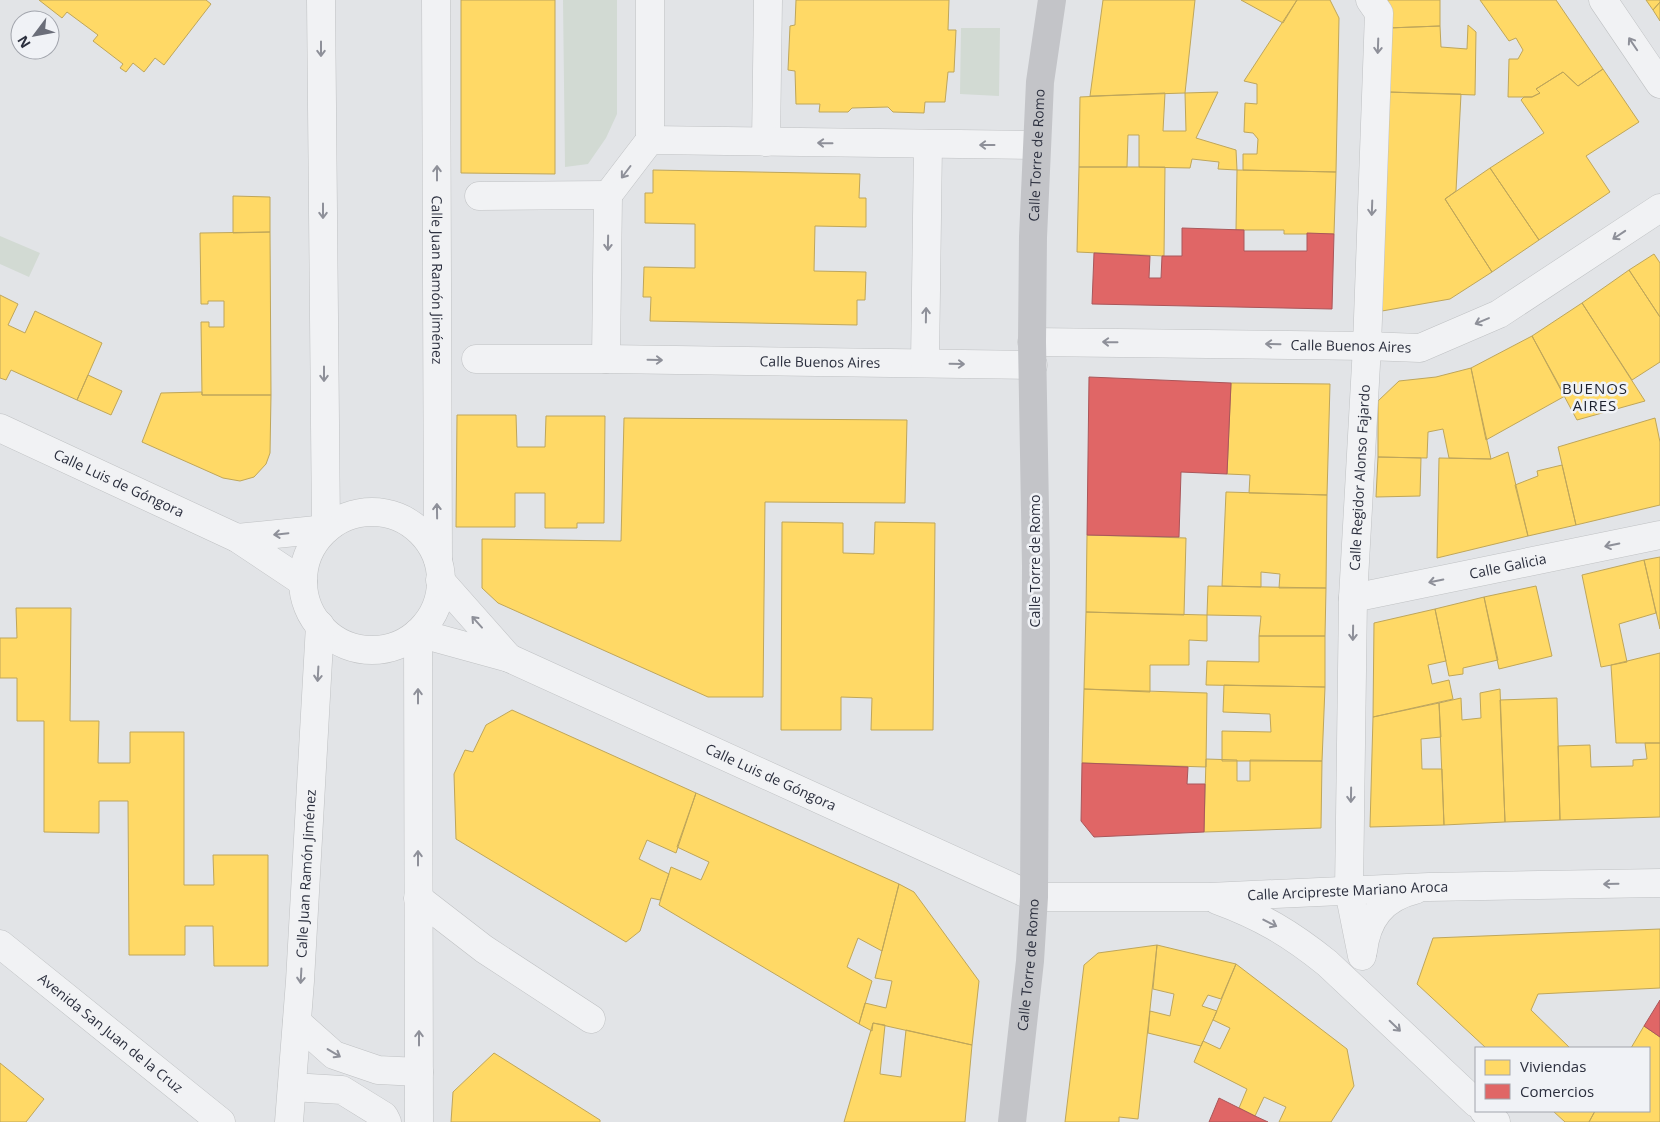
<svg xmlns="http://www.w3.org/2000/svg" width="1660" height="1122" viewBox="0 0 1660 1122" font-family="'Open Sans',sans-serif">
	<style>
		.green { fill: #d2dad3 }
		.homes { fill: #ffd966; stroke: #bfa65a }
		.shops { fill: #e06666; stroke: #aa565a }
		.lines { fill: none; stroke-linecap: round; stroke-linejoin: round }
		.minor-casing { stroke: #bfc1c3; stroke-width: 29 }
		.tertiary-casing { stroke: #bfc1c3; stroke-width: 29 }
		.minor { stroke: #f1f2f4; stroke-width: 28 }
		.tertiary { stroke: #f1f2f4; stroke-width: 28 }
		.secondary { stroke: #c3c4c8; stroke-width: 28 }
		.oneway { stroke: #8e9099 }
		.labels { text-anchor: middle; stroke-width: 5; stroke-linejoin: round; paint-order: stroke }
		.street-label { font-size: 14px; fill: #2b2f3e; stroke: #f0f2f6 }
		.neighbourhood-label { font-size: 15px; letter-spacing: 1px; fill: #1d212e; stroke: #f0f2f6 }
	</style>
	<rect width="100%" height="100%" fill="#e2e4e7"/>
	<path class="green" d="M563,0h54v114l-11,24 -18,26 -23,3z
		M961,28h39l-1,68 -39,-2z
		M0,236l40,17 -11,24 -29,-13z"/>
	<path class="homes" d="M39,0h167l5,4 -47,61 -9,-7 -11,14 -11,-9 -7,9 -6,-4 3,-4 -30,-23 5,-6 -31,-23 -5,6z
		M461,0h94v174l-94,-1z
		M796,0h153l-1,30h8l-2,42h-6l-3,30h-20l-1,11 -31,-1 -5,-5 -36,1 -4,4h-29l1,-8h-24l-1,-33 -7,-1 2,-44 5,-1z
		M1103,0h92l-10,93 -95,3z
		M1241,0h56l-14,23z
		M1297,0h33l9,18 -3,154 -93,-2v-16h14l1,-15 -5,-6 -9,-1 1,-29 12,1v-20l-13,-3z
		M1383,0h57v26l-52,2z
		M1480,0h76l47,69 -25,17 -15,-14 -27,17 4,4 -8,4h-24l1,-38h9l5,-9 -7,-12 -7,3z
		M1646,0h14v2l-7,8z
		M1660,2v19l-7,-11z
		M1468,25l8,7 -1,63 -87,-3v-64l52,-2 1,21 26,2z
		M1603,69l36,53 -53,34 24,36 -71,48 -49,-72 54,-35 -23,-33 3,-3h8l8,-4 -4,-4 27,-17 15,14z
		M1218,92l-22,46 40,12 1,20 -19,-1 1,-7 -27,-3 -2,9 -51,-1v-32h-11l-1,32h-48l1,-70 85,-4 -2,38h23l-1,-38z
		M1388,92l73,2 -5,97 -11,8 47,73 -42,27 -68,12z
		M1079,167h86l-1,89 -87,-4z
		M1490,168l49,72 -47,32 -47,-73z
		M653,170l207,4 -1,24h7v29l-51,-1 -1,45 52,1 -1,28h-8v25l-207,-4 1,-24h-8l1,-30 51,1v-44l-50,-1v-30h8z
		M1237,170l99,2 -2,62h-50v-4h-48z
		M233,196l37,1v35l-37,1z
		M270,232l1,163h-69l-1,-73h8v5h15v-26h-16v3h-7l-1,-71z
		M1654,254l6,9v54l-31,-47z
		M1629,270l31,47v45l-28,18 -50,-77z
		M0,295l18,9 -10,21 17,8 10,-22 67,32 -25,57 -66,-30 -5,10 -6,-2z
		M1582,303l63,98 -68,19 -45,-84z
		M1532,336l33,60 -79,44 -15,-72z
		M1471,368l20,91 -42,-1 -6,-29 -15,3 -1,26 -49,-1v-56l21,-20 37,-4z
		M88,375l34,16 -11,24 -34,-15z
		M1231,383l99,1 -3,111 -78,-2 1,-18 -23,-1z
		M202,392v3h69l-1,58 -4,11 -12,13 -14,4 -17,-3 -81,-36 19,-49z
		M457,415h59l1,32h28l1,-31h59l-1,107h-27v5h-32v-35h-30v34h-59z
		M624,418l283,2 -2,83 -140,-1 -2,195h-55l-210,-94 -16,-15v-49l139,2z
		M1655,418l5,24v63l-84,20 -18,-78z
		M1508,452l20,84 -91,22 2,-100 52,1z
		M1378,457l43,1 -1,38 -44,1z
		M1562,465l14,60 -48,11 -13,-51 23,-9 -1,-5z
		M1226,492l101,3 -1,93h-47l1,-14 -19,-2v15l-39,-1z
		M782,522l61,1v30l31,1 1,-32 60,1 -2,207h-62l1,-32 -31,-1v33h-60z
		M1087,535l99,3 -2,77 -98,-3z
		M1660,557v72l-16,-69z
		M1644,560l12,53 -37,11 8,38 -26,5 -19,-92z
		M1208,586l118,2 -1,48h-66l2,-20 -54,-1z
		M1536,586l16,70 -53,13 -15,-72z
		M1484,597l14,63 -35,8v6l-14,2 -14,-67z
		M16,608h55l-1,113h29l-1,42h32v-31h54v153h30l-1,-30h55v111h-54l-1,-40h-28v29h-56l-1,-154h-29v32l-55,-1v-111h-27v-43h-17v-40h17z
		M1435,609l11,52 -18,4 4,19 17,-4 4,19 -80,18 1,-94z
		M1086,612l121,3v26l-18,-1v25h-39v27l-66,-3z
		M1259,636h66v51l-119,-2 1,-24 52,1z
		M1660,653v90h-44l-5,-78z
		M1224,685l101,2 -3,74h-100v-30l49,1 -1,-18 -47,-2z
		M1084,689l123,4 -1,74 -124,-4z
		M1500,689l5,133 -61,3 -5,-122 22,-5 1,22 19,-2 -1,-25z
		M1557,698l3,122 -55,2 -5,-122z
		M1439,703l2,34 -20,2 1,30h20l2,56 -74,2 3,-110z
		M512,710l184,83 -20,60 -29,-13 -8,19 30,15 -9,26 -9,-2 -11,33 -14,11 -170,-103 -2,-65 11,-24 8,2 13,-27z
		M1645,743h15v74l-100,3 -2,-74 32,-1 1,22 42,-1v-6l14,-1z
		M1206,759l31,1v21h13v-21l72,1 -1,67 -117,4z
		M696,793l203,91 -17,67 -24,-13 -11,29 25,14 -13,43 -200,-119 12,-38 30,13 8,-18 -32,-15z
		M899,884l15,8 65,89 -7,64 -99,-22 -1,8 -13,-7 6,-21 21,5 6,-27 -17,-3z
		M1660,929v59l-122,6 -7,16 39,38h-84l-69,-64 16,-46z
		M1157,945l-19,174 -19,-2v5h-54l19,-157 14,-12z
		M1157,945l79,19 -15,35 -13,-4 -6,11 15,5 -16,35 -53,-13 2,-22 20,5 4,-22 -21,-5z
		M1236,964l111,85 7,37 -23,36h-52l7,-15 -22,-10 -9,19 -16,-8 8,-19 -53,-27 9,-21 17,8 10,-21 -17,-8z
		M873,1023l12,2 -5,49 21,3 5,-47 66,15 -7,77h-121z
		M1644,1026l16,11v85h-71l6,-11h54v-63h-18z
		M494,1053l106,67v2h-149l2,-30z
		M0,1063l44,36 -18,23h-26z
		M1553,1111h42l-6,11h-24z"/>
	<path class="shops" d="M1182,228l62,2v21h63v-18l27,1 -2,75 -240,-5 2,-51 56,3 -1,22h12l1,-22h20z
		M1089,377l142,6 -4,91 -46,-2 -2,65 -92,-2z
		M1082,763l106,4 -1,17h18l-1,48 -110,5 -13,-16z
		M1660,1000v37l-16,-11z
		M1219,1098l36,18 13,6h-59z"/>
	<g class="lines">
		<g class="minor-casing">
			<g id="minor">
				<path d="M321,0l5,529"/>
				<path id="s1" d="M436,0l2,559"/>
				<path d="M1603,0l57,84"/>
				<path d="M650,140v-140"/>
				<path d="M766,142l2,-142"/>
				<path d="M608,195l42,-55 386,5"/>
				<path d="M479,196l129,-1"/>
				<path id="s2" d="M1032,342l335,4 53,2 79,-34 161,-106"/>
				<path id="s3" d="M476,359h130l427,6"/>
				<path d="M606,359l2,-164"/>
				<path d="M925,363l3,-219"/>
				<path id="s4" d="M0,428l237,110 66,44"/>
				<circle cx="372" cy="581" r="69"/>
				<path d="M237,538l89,-9"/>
				<path d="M440,580l69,78"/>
				<path id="s5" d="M1353,598l307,-63"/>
				<path id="s6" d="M418,633l91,25 525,239h175l220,-10 231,-4"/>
				<path d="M418,633l1,489"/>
				<path d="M418,898l66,51 107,70"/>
				<path d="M1217,900c44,16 74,34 110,63l149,140"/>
				<path d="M1363,951c4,-32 19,-53 52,-61"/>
				<path id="s7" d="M1362,956l-13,-65 4,-293 14,-252 12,-333 -9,-13"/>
				<path d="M297,1022l37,33 44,15 41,2"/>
				<path d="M292,1087l50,3 42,26 3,6"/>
				<path d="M1484,1111l12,11"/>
				<path id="s8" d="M289,1122l11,-141 20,-356"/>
			</g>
		</g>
		<g class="tertiary-casing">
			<g id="tertiary">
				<path id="s9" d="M0,944l221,178"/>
			</g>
		</g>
		<use href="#minor" class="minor"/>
		<use href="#tertiary" class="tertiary"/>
		<path class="secondary" id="s10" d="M1012,1122l18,-161 4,-64 2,-331 -4,-224 1,-105 7,-155 12,-82"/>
	</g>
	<defs><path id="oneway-shaft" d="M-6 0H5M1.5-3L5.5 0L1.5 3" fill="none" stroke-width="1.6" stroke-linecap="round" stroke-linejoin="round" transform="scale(1.25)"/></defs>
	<g class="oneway">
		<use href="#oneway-shaft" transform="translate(1633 44) rotate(-124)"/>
		<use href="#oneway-shaft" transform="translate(1378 46) rotate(92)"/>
		<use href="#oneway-shaft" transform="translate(321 49) rotate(90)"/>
		<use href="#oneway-shaft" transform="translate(825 143) rotate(-179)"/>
		<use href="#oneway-shaft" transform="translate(987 145) rotate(-180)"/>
		<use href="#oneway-shaft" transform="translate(626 172) rotate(127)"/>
		<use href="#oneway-shaft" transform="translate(437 173) rotate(-90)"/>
		<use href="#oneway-shaft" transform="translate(1372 208) rotate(92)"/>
		<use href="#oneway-shaft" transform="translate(323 211) rotate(90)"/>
		<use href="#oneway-shaft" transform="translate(1619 235) rotate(146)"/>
		<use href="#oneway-shaft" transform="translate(608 243) rotate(91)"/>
		<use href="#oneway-shaft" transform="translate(926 315) rotate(-89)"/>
		<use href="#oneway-shaft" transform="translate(1482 321) rotate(157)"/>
		<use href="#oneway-shaft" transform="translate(1110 342) rotate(-179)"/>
		<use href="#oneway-shaft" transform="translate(1273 344) rotate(-179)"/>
		<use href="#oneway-shaft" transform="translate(655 360) rotate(1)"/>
		<use href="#oneway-shaft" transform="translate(957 364) rotate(1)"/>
		<use href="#oneway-shaft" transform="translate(324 374) rotate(90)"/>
		<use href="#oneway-shaft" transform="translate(437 511) rotate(-91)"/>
		<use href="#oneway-shaft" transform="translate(281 534) rotate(174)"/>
		<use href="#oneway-shaft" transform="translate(1612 545) rotate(168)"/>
		<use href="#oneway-shaft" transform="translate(1436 581) rotate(168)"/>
		<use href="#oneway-shaft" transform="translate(477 622) rotate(-132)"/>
		<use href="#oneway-shaft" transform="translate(1353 633) rotate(91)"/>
		<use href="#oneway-shaft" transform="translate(318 674) rotate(93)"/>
		<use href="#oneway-shaft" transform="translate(418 696) rotate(-90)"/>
		<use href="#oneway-shaft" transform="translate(1351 795) rotate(91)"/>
		<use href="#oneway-shaft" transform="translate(418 858) rotate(-90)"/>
		<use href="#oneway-shaft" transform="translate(1611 884) rotate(179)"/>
		<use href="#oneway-shaft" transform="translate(1270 923) rotate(27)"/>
		<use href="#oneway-shaft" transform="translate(301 976) rotate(93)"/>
		<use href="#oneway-shaft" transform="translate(1395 1026) rotate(44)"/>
		<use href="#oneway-shaft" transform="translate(419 1038) rotate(-90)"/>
		<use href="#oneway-shaft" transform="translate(334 1053) rotate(31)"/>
	</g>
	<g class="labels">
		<g class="street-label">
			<text dy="5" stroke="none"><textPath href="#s10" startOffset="968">Calle Torre de Romo</textPath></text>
			<text dy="5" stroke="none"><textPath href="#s1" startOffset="280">Calle Juan Ramón Jiménez</textPath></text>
			<text dy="5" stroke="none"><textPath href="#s2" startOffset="319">Calle Buenos Aires</textPath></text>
			<text dy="5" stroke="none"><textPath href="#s3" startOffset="344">Calle Buenos Aires</textPath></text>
			<text dy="5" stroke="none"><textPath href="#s7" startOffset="480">Calle Regidor Alonso Fajardo</textPath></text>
			<text dy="5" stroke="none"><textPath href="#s4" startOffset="131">Calle Luis de Góngora</textPath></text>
			<text transform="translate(1035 561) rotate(-90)" y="5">Calle Torre de Romo</text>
			<text dy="5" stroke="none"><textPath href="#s5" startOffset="158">Calle Galicia</textPath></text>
			<text dy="5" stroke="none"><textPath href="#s6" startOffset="382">Calle Luis de Góngora</textPath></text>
			<text dy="5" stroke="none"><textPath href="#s8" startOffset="249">Calle Juan Ramón Jiménez</textPath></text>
			<text dy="5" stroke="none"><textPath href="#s6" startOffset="985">Calle Arcipreste Mariano Aroca</textPath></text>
			<text dy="5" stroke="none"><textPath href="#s10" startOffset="158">Calle Torre de Romo</textPath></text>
			<text dy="5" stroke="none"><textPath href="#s9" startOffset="142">Avenida San Juan de la Cruz</textPath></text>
		</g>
		<g class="neighbourhood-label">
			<text x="1595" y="394">BUENOS<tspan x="1595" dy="17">AIRES</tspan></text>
		</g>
	</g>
	<rect x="1475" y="1047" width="175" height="65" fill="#f0f2f6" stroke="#a1a4ac"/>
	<rect x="1485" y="1060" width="25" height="15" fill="#ffd966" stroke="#a1a4ac"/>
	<text x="1520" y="1072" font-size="15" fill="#2b2f3e">Viviendas</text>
	<rect x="1485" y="1084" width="25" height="15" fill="#e06666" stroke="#a1a4ac"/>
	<text x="1520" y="1097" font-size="15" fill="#2b2f3e">Comercios</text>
	<g transform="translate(35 35) rotate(238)"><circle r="24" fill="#f0f2f6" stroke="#a1a4ac"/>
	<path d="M0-4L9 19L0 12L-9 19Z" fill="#6b6e79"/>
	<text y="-8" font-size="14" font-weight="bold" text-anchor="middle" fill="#2b2f3e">N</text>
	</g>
</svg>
